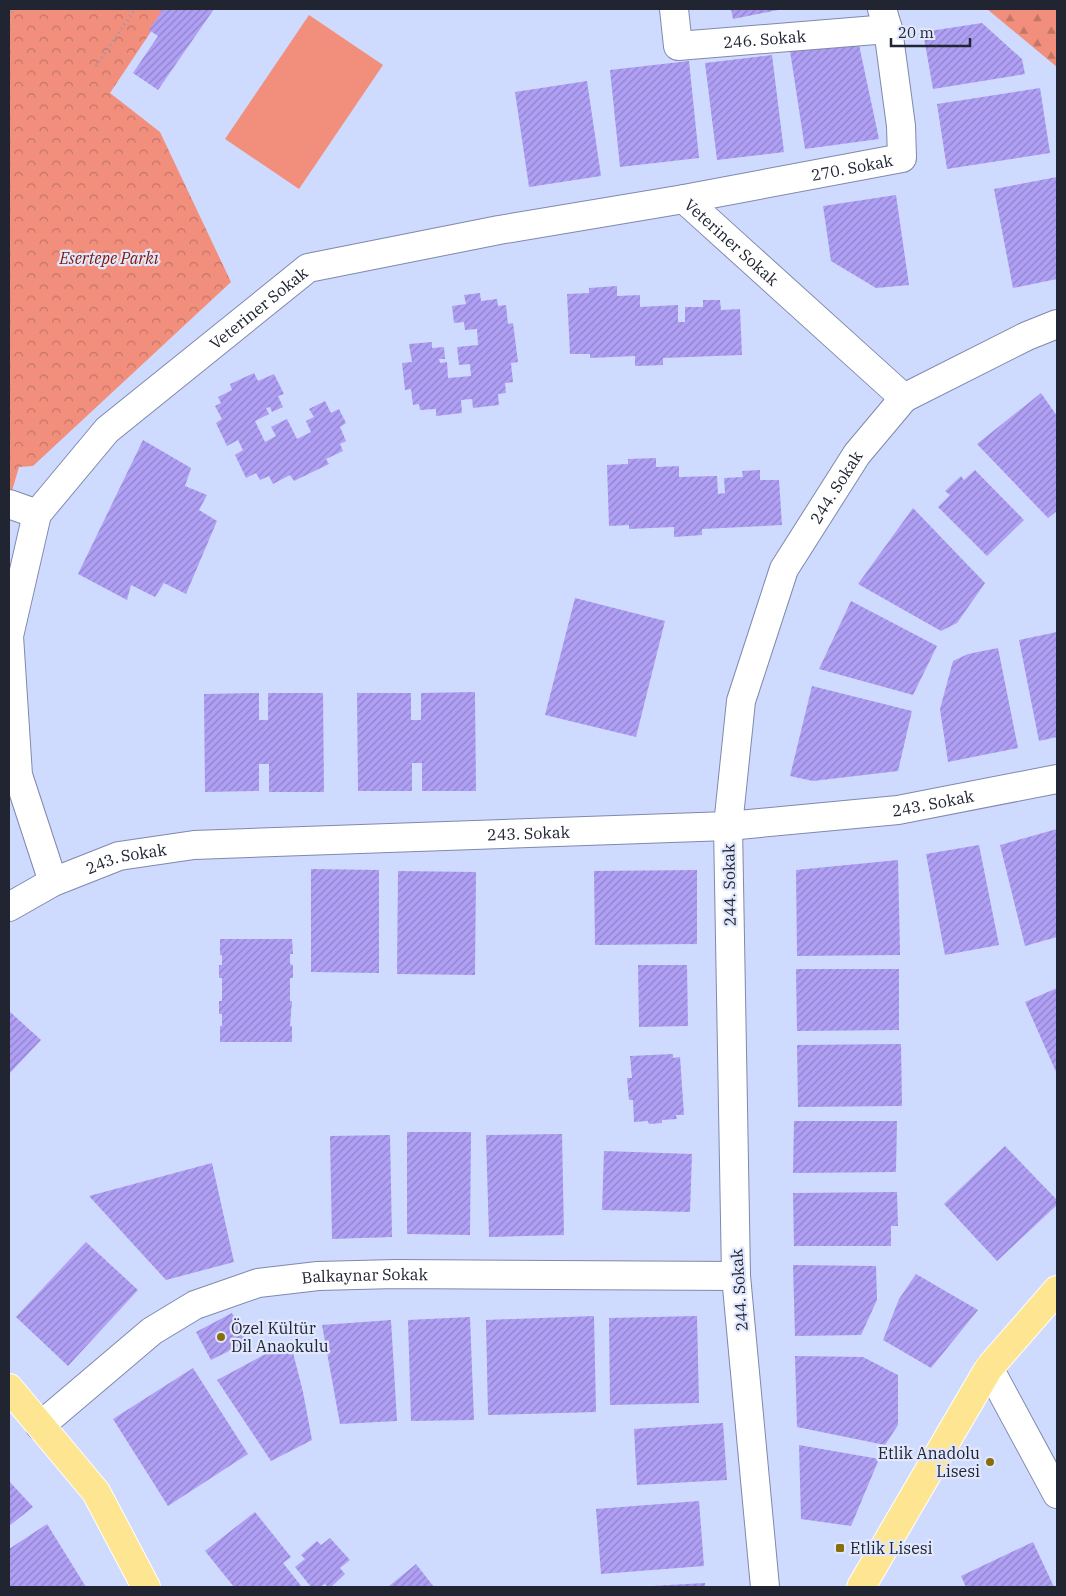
<svg xmlns="http://www.w3.org/2000/svg" width="1066" height="1596" viewBox="0 0 1066 1596" font-family="'IBM Plex Serif',serif">
	<style>
		.forest { fill: url(#forest-firs) }
		.park { fill: url(#park-crowns) }
		.pitch { fill: #f18f7c }
		.building { fill: url(#building-hatch) }
		.lines { fill: none; stroke-linecap: round; stroke-linejoin: round }
		.minor-casing { stroke: #7f89ab; stroke-width: 30 }
		.major-casing { stroke: #fff; stroke-width: 30 }
		.path { stroke: #929ab7; stroke-width: 3; stroke-dasharray: 1 4; stroke-linecap: butt }
		.minor { stroke: #fff; stroke-width: 28 }
		.major { stroke: #fee591; stroke-width: 28 }
		.poi-dot { fill: #886e0d; stroke: #e1e8fe; stroke-width: 2 }
		.labels { text-anchor: middle; stroke-width: 4.5; stroke-linejoin: round; paint-order: stroke }
		.street-label { font-size: 16px; fill: #212532; stroke: #e1e8fe }
		.park-label { font-size: 16px; font-style: italic; fill: #821705; stroke: #e1e8fe }
		.poi-label { font-size: 16px; fill: #212532; stroke: #e1e8fe; text-anchor: start }
	</style>
	<defs>
		<pattern id="forest-firs" width="22" height="20" patternUnits="userSpaceOnUse" patternTransform="scale(1.25)"><rect width="22" height="20" fill="#f18f7c"/><path d="M5 1l3.5 6h-7zM16 11l3.5 6h-7z" fill="#c37566"/></pattern>
		<pattern id="park-crowns" width="20" height="18" patternUnits="userSpaceOnUse" patternTransform="scale(1.25)"><rect width="20" height="18" fill="#f18f7c"/><path d="M2 6a3 3 0 1 1 6 0M12 15a3 3 0 1 1 6 0" fill="none" stroke="#c37566"/></pattern>
		<pattern id="building-hatch" width="6" height="6" patternUnits="userSpaceOnUse" patternTransform="scale(1.25)"><rect width="6" height="6" fill="#b0a0f5"/><path d="M-1 1l2-2M0 6l6-6M5 7l2-2" fill="none" stroke="#8f82c7"/></pattern>
	</defs>
	<rect width="100%" height="100%" fill="#cfdaff"/>
	<path class="forest" d="M987,9h70v58z"/>
	<path class="park" d="M9,9h157l-56,84 50,39 71,150 -198,184 -14,1 -10,34z"/>
	<path class="pitch" d="M309,15l74,50 -84,124 -74,-50z"/>
	<path class="building" d="M163,9h51l-56,81 -25,-17 25,-37 -9,-6z
		M731,9h47v1l-45,9z
		M982,23l40,36 3,15 -92,15 -10,-57z
		M858,40l21,99 -74,10 -15,-98z
		M772,55l12,97 -67,8 -12,-97z
		M689,61l10,97 -79,9 -10,-97z
		M587,81l14,95 -72,11 -14,-95z
		M1040,88l10,65 -103,16 -10,-65z
		M1057,177v102l-44,9 -19,-99z
		M896,195l13,90 -33,3 -45,-27 -8,-55z
		M617,286v10l23,-1v12l38,-2v17h7v-15h18v-7h17l1,10 19,-1 2,46 -79,3v7l-28,1v-10l-45,2v-4h-20l-3,-60 22,-1v-5z
		M480,293l1,8 16,-2 1,7 8,-1 2,19 5,-1 5,39 -7,1 2,19 -8,1 1,10 -8,1 1,11 -26,3 -1,-9 -11,1 1,13 -26,3v-7l-16,1 -1,-6 -6,1 -2,-16 -6,1 -3,-27 10,-1 -3,-18 23,-2v6l12,-1 1,12h-6l1,4 7,-1 1,16 23,-2 -1,-12 -11,1 -2,-18 21,-2 -1,-16 -12,1 -1,-8 -10,1 -2,-17 14,-2 -2,-9z
		M254,373l4,8 16,-7 10,20 -6,2 5,11 -11,5 -2,-5 -4,1 3,6 -14,7 10,21 11,-6 -5,-9 16,-8 10,20 14,-7 -5,-11 8,-4 -5,-8 16,-8 6,12 8,-4 7,14 -6,4 6,14 -6,3 3,7 -17,8 3,5 -35,17 -4,-6 -17,9 -4,-8 -9,4 -4,-7 -10,5 -11,-23 8,-5 -5,-10 -11,6 -11,-23 6,-4 -7,-13 6,-3 -3,-6 14,-7 -2,-6z
		M1041,393l16,23v95l-9,7 -71,-74z
		M143,440l48,28 -6,18 22,9 -8,15 18,11 -31,73 -22,-11 -9,14 -24,-12 -4,15 -49,-26z
		M656,458v9l23,-1v11l38,-1 1,18 7,-1 -1,-15 19,-1 -1,-6 18,-1v10h19l3,45 -80,4v6l-28,2v-10l-45,2v-4l-20,1 -2,-61 21,-1v-5z
		M975,470l49,50 -37,36 -49,-49 12,-12 -5,-4 16,-15 3,4z
		M913,508l72,75 -28,40 -16,8 -83,-47z
		M575,598l90,23 -29,116 -91,-22z
		M851,601l86,45 -24,49 -94,-26z
		M1057,632v105l-18,4 -20,-101z
		M998,648l20,100 -70,14 -8,-53 13,-48 15,-7z
		M812,686l100,25 -14,60 -85,10 -23,-5z
		M475,692l1,99h-54v-28h-10v28h-54l-1,-98h54v27h10v-27z
		M259,693v27h9v-27h55l1,99h-55v-28h-10v27l-54,1 -1,-98z
		M1057,829v108l-32,9 -25,-101z
		M979,845l20,100 -54,10 -19,-101z
		M898,860l2,95 -103,1 -1,-86z
		M311,869l68,1v103l-68,-1z
		M697,870v74l-102,1 -1,-74z
		M398,871l78,1 -1,103 -78,-1z
		M220,939h72l1,15h-3v10l3,1v13h-3v23h2l-2,25h2v16h-72v-16h2v-12h-3v-13h3v-23h-3v-13h3v-10h-2z
		M638,965h49l1,61 -49,1z
		M796,969h103v61l-102,1z
		M1057,988v86l-32,-72z
		M9,1011l32,29 -32,34z
		M901,1044l1,62 -104,1 -1,-62z
		M673,1054v4l7,-1 4,58h-8l1,4 -15,1v3l-13,1 -1,-3 -14,1 -1,-22h-4l-2,-22h5l-2,-22z
		M794,1121h103l-1,51 -103,1z
		M407,1132h64l-1,103 -63,-1z
		M562,1134l2,101 -75,2 -3,-102z
		M390,1135l2,102 -60,2 -2,-103z
		M1005,1146l52,54v5l-60,56 -53,-57z
		M604,1151l88,3 -2,58 -88,-2z
		M212,1163l22,99 -68,18 -77,-84z
		M897,1192l1,34h-7v20h-97l-1,-53z
		M86,1242l52,48 -70,76 -52,-49z
		M793,1265l83,1 1,34 -16,35 -66,1z
		M916,1274l62,36 -47,58 -48,-28 16,-41z
		M232,1313l15,29 -36,18 -15,-28z
		M594,1316l2,96 -108,3 -2,-95z
		M697,1316l2,87 -89,2 -1,-87z
		M470,1317l4,103 -63,1 -3,-101z
		M391,1320l6,101 -57,3 -18,-99z
		M290,1341l13,51 9,48 -41,21 -54,-81z
		M795,1356l68,1 35,18v50l-13,20 -88,-18z
		M193,1368l55,86 -80,52 -55,-87z
		M723,1423l4,57 -90,5 -3,-56z
		M799,1445l80,14 -28,67 -50,-7z
		M9,1481l24,26 -24,19z
		M699,1501l5,65 -103,8 -5,-65z
		M255,1512l36,45 -8,6 19,24h-68l-29,-36z
		M47,1524l39,63h-77v-38z
		M330,1538l20,22 -10,8 5,6 -14,13h-3l-3,-3 -5,3h-9l-16,-20 10,-8 -4,-4 16,-14 4,4z
		M1033,1542l21,45h-88l-5,-11z
		M416,1564l18,23h-46z
		M705,1583v4h-53v-1z"/>
	<g class="lines">
		<g class="minor-casing">
			<g id="minor">
				<path id="s1" d="M674,9l4,37 210,-17"/>
				<path id="s2" d="M684,199l218,-41 -1,-32 -13,-97 -6,-20"/>
				<path d="M9,504l28,10"/>
				<path id="s3" d="M53,882l-35,-107 -9,-139 28,-122 70,-84 201,-162 191,-38 185,-31 220,199"/>
				<path id="s4" d="M9,907l44,-25 66,-26 75,-11 534,-19 170,-16 159,-31"/>
				<path d="M989,1368l68,126"/>
				<path id="s5" d="M40,1426l112,-95 43,-26 63,-22 60,-7 78,-2 340,2"/>
				<path id="s6" d="M765,1587l-29,-311 -8,-450 13,-125 43,-132 73,-115 47,-56 123,-62 30,-12"/>
			</g>
		</g>
		<g class="major-casing">
			<path id="major" d="M9,1388l87,104 50,95
				M861,1587l128,-219 68,-78"/>
		</g>
		<path class="path" d="M9,17l5,-8
			M96,66l39,-57"/>
		<use href="#minor" class="minor"/>
		<use href="#major" class="major"/>
	</g>
	<g class="poi-dot">
		<circle cx="221" cy="1337" r="5"/>
		<circle cx="990" cy="1462" r="5"/>
		<rect x="835" y="1543" width="10" height="10" rx="2.5"/>
	</g>
	<g class="labels">
		<g class="street-label">
			<text dy="6" stroke="none"><textPath href="#s1" startOffset="124">246. Sokak</textPath></text>
			<text dy="6" stroke="none"><textPath href="#s2" startOffset="171">270. Sokak</textPath></text>
			<text dy="6" stroke="none"><textPath href="#s3" startOffset="1191">Veteriner Sokak</textPath></text>
			<text dy="6" stroke="none"><textPath href="#s3" startOffset="681">Veteriner Sokak</textPath></text>
			<text dy="6" stroke="none"><textPath href="#s6" startOffset="1124">244. Sokak</textPath></text>
			<text dy="6" stroke="none"><textPath href="#s4" startOffset="938">243. Sokak</textPath></text>
			<text dy="6" stroke="none"><textPath href="#s4" startOffset="532">243. Sokak</textPath></text>
			<text dy="6" stroke="none"><textPath href="#s4" startOffset="128">243. Sokak</textPath></text>
			<text transform="translate(729 885) rotate(-91)" y="6">244. Sokak</text>
			<text dy="6" stroke="none"><textPath href="#s5" startOffset="371">Balkaynar Sokak</textPath></text>
			<text transform="translate(739 1290) rotate(-94)" y="6">244. Sokak</text>
		</g>
		<g class="park-label">
			<text x="109" y="264">Esertepe Parkı</text>
		</g>
		<g class="poi-label">
			<text x="231" y="1334">Özel Kültür<tspan x="231" dy="18">Dil Anaokulu</tspan></text>
			<text x="980" y="1459" text-anchor="end">Etlik Anadolu<tspan x="980" dy="18">Lisesi</tspan></text>
			<text x="850" y="1554">Etlik Lisesi</text>
		</g>
	</g>
	<rect width="1066" height="1596" fill="none" stroke="#212532" stroke-width="20"/>
	<path d="M891 38v8h79v-8" fill="none" stroke="#212532" stroke-width="2.5"/>
	<text x="898" y="38" font-size="15" fill="#212532" stroke="#e1e8fe" stroke-width="4" paint-order="stroke">20 m</text>
</svg>
